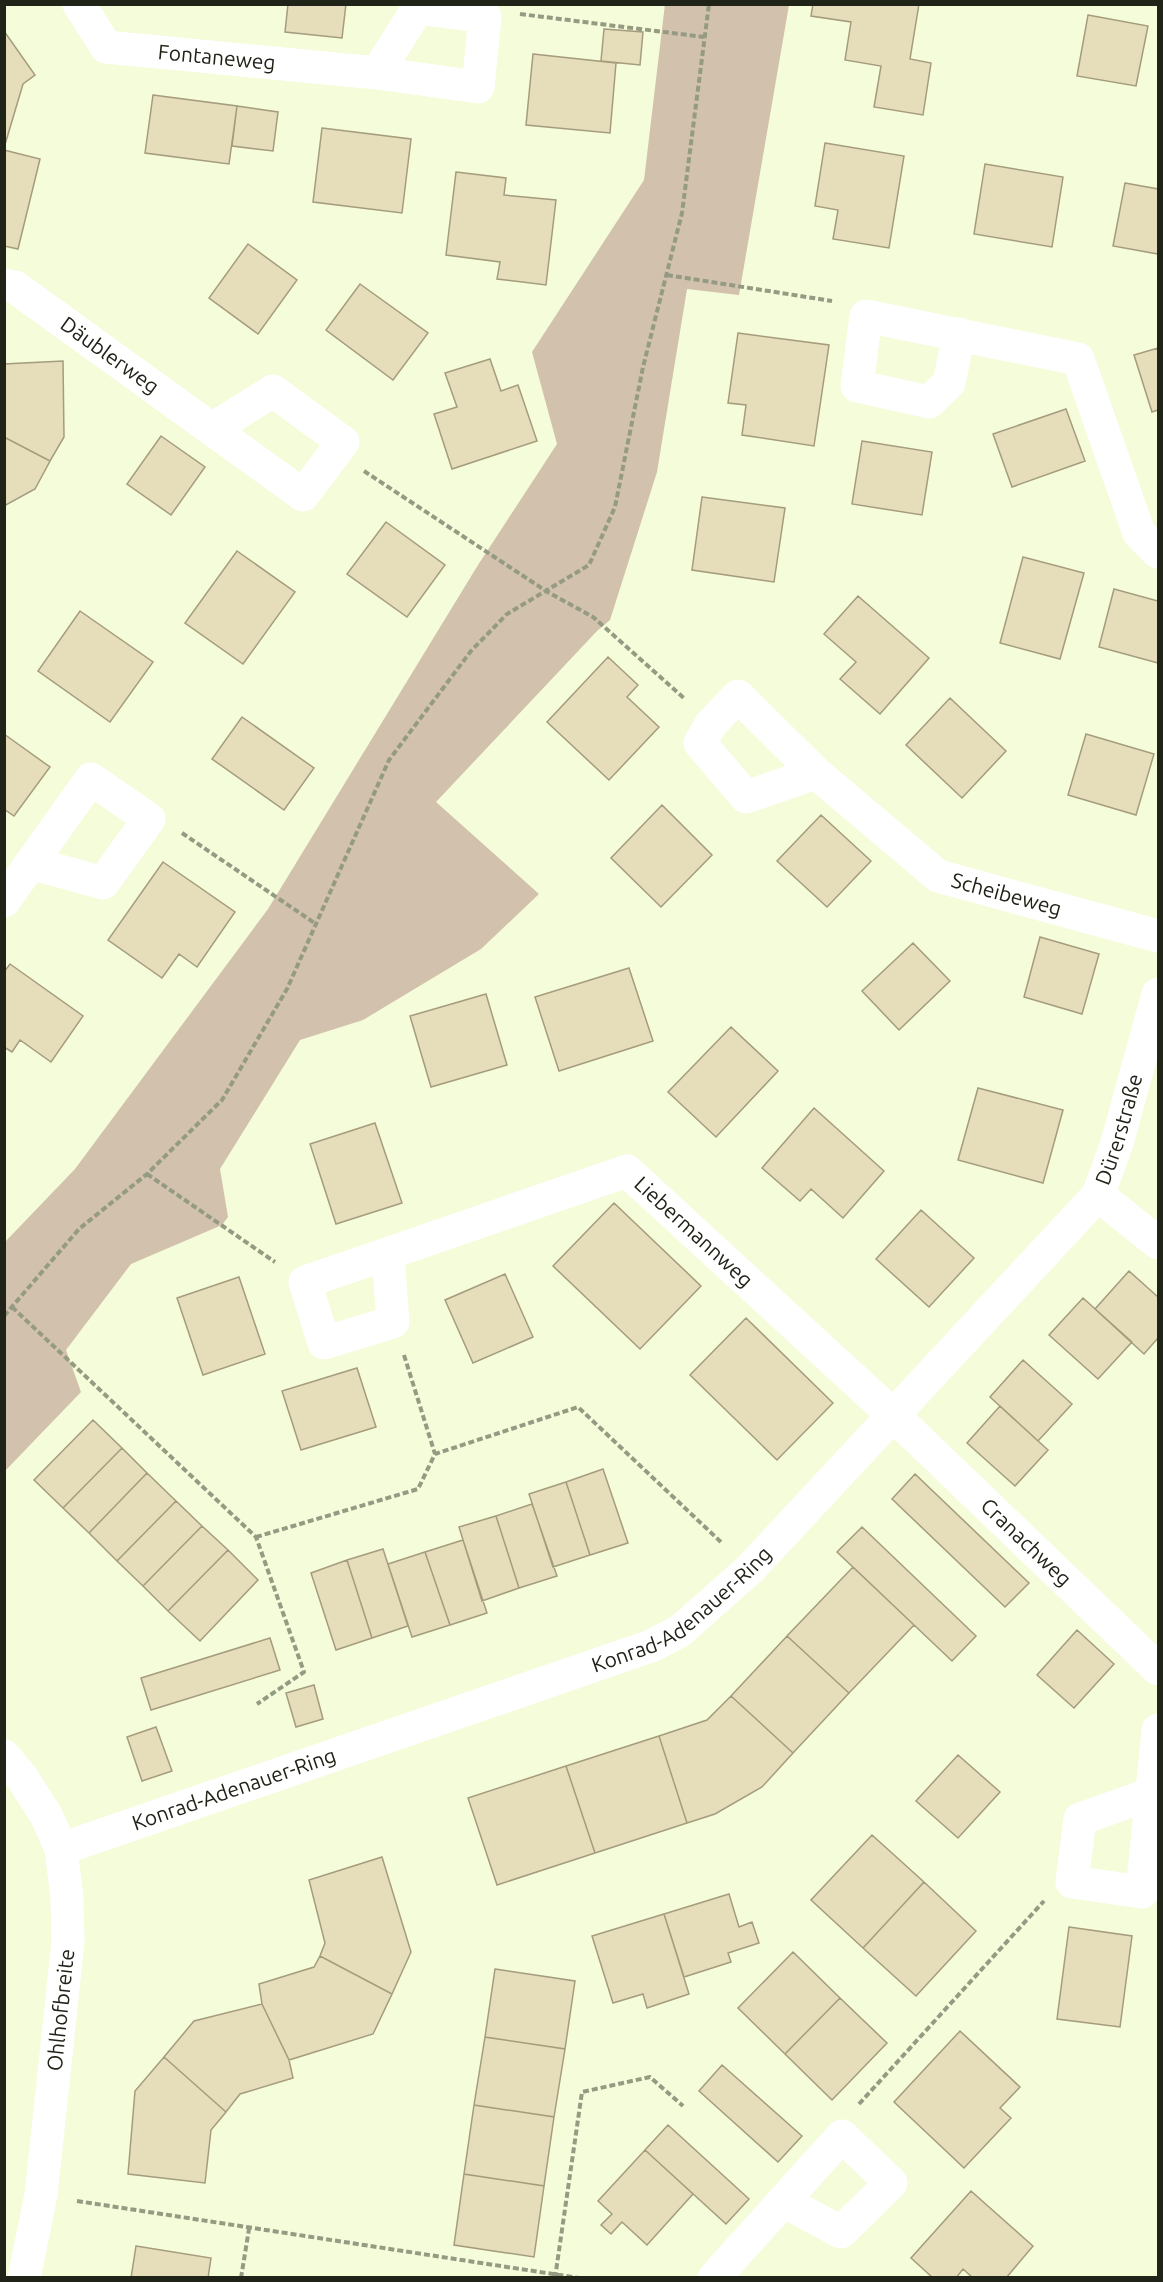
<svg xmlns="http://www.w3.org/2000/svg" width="1163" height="2282" viewBox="0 0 1163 2282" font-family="Ubuntu,sans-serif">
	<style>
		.green { fill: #d2c1ac }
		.building { fill: #e6ddba; stroke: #a49c7d; stroke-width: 1.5 }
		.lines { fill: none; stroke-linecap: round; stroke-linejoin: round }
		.path { stroke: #959b83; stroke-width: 4; stroke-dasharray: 6 3; stroke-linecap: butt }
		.street { stroke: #fff; stroke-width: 33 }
		.labels { text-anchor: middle; stroke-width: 5; stroke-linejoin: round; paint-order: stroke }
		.street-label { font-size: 21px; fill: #202317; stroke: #fff }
	</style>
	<rect width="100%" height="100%" fill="#f4fcda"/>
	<path class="green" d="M665,4l124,1 -50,290 -52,-6 -30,183 -47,148 -13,11 -161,171 103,92 -58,55 -118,71 -63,20 -80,129 8,48 -6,8 -91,39 -65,86 15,42 -76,79v-229l70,-73 193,-260 210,-344 79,-121 -25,-92 112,-172z"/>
	<path class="building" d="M288,4h58l-4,34 -57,-6z
		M813,4h106l-9,55 21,4 -8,52 -49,-8 7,-41 -36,-6 6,-38 -40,-6z
		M1088,15l60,11 -12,60 -59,-10z
		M604,29l39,3 -3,33 -39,-4z
		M4,31l31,44 -12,9 -19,64z
		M533,54l83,9 -6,70 -84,-8z
		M153,95l84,11 -8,58 -84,-11z
		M237,106l41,6 -5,39 -41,-5z
		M322,128l89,11 -9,74 -89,-11z
		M825,143l79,13 -15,92 -56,-9 5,-29 -23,-4z
		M4,150l36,9 -22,90 -14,-3z
		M985,164l78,13 -11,70 -78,-13z
		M456,172l50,6 -2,17 52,5 -10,85 -49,-6 3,-17 -54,-7z
		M1125,183l33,6v65l-45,-8z
		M248,244l49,36 -39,54 -49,-36z
		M360,284l68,49 -35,47 -67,-50z
		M738,333l91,12 -15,101 -72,-11 4,-30 -18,-2z
		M1158,348v62l-6,2 -18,-57z
		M490,359l11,32 17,-6 19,56 -85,28 -18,-55 23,-7 -12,-34z
		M63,361l1,76 -14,24 -46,-24v-73z
		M1066,409l19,52 -73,26 -19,-53z
		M161,436l44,31 -34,48 -44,-31z
		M4,437l46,24 -15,28 -31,17z
		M862,441l70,11 -10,63 -70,-11z
		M702,497l83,11 -11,74 -82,-12z
		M386,522l59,43 -38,52 -60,-43z
		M237,551l58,41 -52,72 -58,-41z
		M1023,557l61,16 -24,86 -60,-16z
		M1114,589l44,12v62l-59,-16z
		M858,596l71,62 -49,56 -40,-35 16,-17 -32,-28z
		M80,611l73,51 -43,60 -72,-51z
		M608,657l30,28 -11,12 32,30 -50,53 -62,-58z
		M950,698l56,53 -44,47 -56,-53z
		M242,717l72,51 -30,42 -72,-51z
		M4,734l46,33 -36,49 -10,-7z
		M1086,734l68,20 -18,61 -68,-20z
		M662,805l50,50 -51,52 -50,-49z
		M821,815l50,46 -44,46 -50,-46z
		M163,862l72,50 -38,55 -18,-13 -17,24 -54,-38z
		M1040,937l59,17 -17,60 -58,-17z
		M913,943l37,38 -51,49 -37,-39z
		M10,964l73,52 -32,46 -31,-22 -8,12 -8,-5v-75z
		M629,968l24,73 -94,30 -24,-74z
		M486,994l21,71 -76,22 -21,-71z
		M731,1027l47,44 -62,66 -48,-45z
		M978,1088l85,22 -20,73 -85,-23z
		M814,1108l70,63 -41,47 -32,-29 -11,12 -38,-33z
		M375,1123l27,80 -66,21 -26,-80z
		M614,1203l87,83 -61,63 -87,-83z
		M921,1210l53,48 -45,49 -53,-48z
		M1129,1271l29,26v41l-14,16 -49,-45z
		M505,1274l28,63 -60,26 -28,-63z
		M239,1277l26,77 -62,21 -26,-77z
		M1083,1298l49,44 -34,37 -49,-44z
		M746,1318l87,85 -56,57 -87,-85z
		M1023,1360l49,44 -34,37 -48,-44z
		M357,1368l19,59 -75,23 -19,-59z
		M1000,1406l48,44 -33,36 -48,-43z
		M93,1420l29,28 -59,60 -29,-28z
		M122,1448l25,25 -58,60 -26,-25z
		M603,1469l25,74 -38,12 -24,-73z
		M147,1473l29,28 -59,60 -28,-28z
		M915,1474l114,109 -24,24 -113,-108z
		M566,1482l24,73 -37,12 -24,-73z
		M176,1501l26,25 -59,60 -26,-25z
		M532,1504l25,72 -38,12 -23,-72z
		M496,1516l23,72 -37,13 -23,-74z
		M202,1526l26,24 -60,61 -25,-25z
		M862,1527l114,109 -24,25 -115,-109z
		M463,1540l24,73 -37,12 -25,-73z
		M383,1549l25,77 -36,12 -25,-78z
		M228,1550l30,30 -58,61 -32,-30z
		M425,1552l25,73 -38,12 -24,-73z
		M347,1560l25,78 -36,12 -25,-77z
		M853,1567l61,58 -65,68 -62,-57z
		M1077,1630l37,34 -40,44 -37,-33z
		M787,1636l62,57 -56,60 -62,-57z
		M270,1638l10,32 -129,40 -10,-32z
		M314,1685l9,34 -27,8 -10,-34z
		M731,1696l62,57 -31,34 -47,27 -28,9 -28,-87 48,-16z
		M156,1727l16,44 -30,10 -15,-44z
		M659,1736l28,87 -92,30 -29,-87z
		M958,1755l42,37 -42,46 -42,-37z
		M566,1766l29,87 -98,32 -29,-87z
		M872,1835l52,47 -61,66 -52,-48z
		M382,1857l29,95 -19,42 -72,-38 5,-13 -16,-63z
		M924,1882l52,49 -60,65 -53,-48z
		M729,1894l10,33 13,-5 7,21 -31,10 3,9 -47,15 -20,-63z
		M664,1914l25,80 -42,14 -4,-14 -30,9 -21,-67z
		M1069,1927l63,9 -12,91 -63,-8z
		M793,1952l47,46 -55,56 -47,-46z
		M320,1956l72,38 -19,40 -84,26 -27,-56 -3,-20 55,-17z
		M495,1969l80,12 -10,68 -80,-12z
		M840,1998l47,45 -55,57 -47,-46z
		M262,2004l27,56 4,18 -53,16 -14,18 -62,-55 30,-36z
		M960,2031l60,56 -20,21 11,10 -47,50 -70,-66z
		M485,2037l80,12 -11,68 -80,-12z
		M164,2057l62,55 -15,18 -6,53 -77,-9 7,-83z
		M722,2065l80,71 -24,26 -79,-71z
		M474,2105l80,12 -10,69 -80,-12z
		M668,2125l81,74 -23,25 -81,-74z
		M645,2150l48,44 -46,51 -25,-23 -11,12 -10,-9 11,-11 -14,-13z
		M464,2174l80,12 -10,71 -80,-12z
		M971,2191l62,55 -27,32h-33l-10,-9 -7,9h-23l-22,-20z
		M136,2246l75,12 -3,20h-77z"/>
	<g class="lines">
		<path class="path" d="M520,14l184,23
			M667,275l165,26
			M364,471l182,120 47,26 92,82
			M182,833l134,91
			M147,1174l128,88
			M12,1307l244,230 48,135 -47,32
			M4,1316l75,-87 68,-55 75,-74 65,-111 102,-229 82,-109 36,-37 82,-49 26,-58 28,-140 39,-154 27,-209
			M404,1355l31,99
			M256,1537l162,-48 17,-35 143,-47 145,137
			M859,2104l185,-203
			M77,2201l502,77
			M241,2278l8,-49
			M555,2278l27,-186 68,-15 33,29"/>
		<g class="street">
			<path id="s1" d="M79,4l27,43 271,26 101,14 7,-70 -67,-9 -41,65"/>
			<path id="s2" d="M4,285l11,2 288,208 40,-53 -70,-51 -61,38"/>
			<path d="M959,334l-10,49 -20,19 -72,-16 9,-70 212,43 61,174 19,19"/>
			<path id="s3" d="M816,773l-70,24 -46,-54 11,-19 27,-28 78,77 122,103 220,60"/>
			<path d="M4,901l87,-122 58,40 -46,64 -72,-20"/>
			<path id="s4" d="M1098,1195l19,-52 41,-149"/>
			<path id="s5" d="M388,1255l5,67 -69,21 -19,-61 322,-111 267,245 264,253"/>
			<path d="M4,1756l17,20 25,39 15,34 6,49 1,44 -27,253 -17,83"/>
			<path d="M1151,1794l-71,25 -8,63 70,10 16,-162"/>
			<path id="s6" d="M61,1849l590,-203 29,-15 70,-62 348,-374 60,48"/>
			<path d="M714,2278l128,-142 49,47 -50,49 -58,-31"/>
		</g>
	</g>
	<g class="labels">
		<g class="street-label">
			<text dy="7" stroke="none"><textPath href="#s1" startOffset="162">Fontaneweg</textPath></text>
			<text dy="7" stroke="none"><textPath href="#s2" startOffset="128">Däublerweg</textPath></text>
			<text dy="7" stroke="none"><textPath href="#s3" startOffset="546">Scheibeweg</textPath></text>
			<text dy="7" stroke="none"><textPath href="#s4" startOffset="69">Dürerstraße</textPath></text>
			<text dy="7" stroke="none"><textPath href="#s5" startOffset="634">Liebermannweg</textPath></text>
			<text dy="7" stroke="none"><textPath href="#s5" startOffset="1089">Cranachweg</textPath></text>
			<text dy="7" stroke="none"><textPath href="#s6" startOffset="669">Konrad-Adenauer-Ring</textPath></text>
			<text dy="7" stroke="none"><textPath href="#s6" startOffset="183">Konrad-Adenauer-Ring</textPath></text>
			<text transform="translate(61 2010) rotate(-84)" y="7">Ohlhofbreite</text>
		</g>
	</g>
	<rect width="1163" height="2282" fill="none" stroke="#202317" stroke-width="12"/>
</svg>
